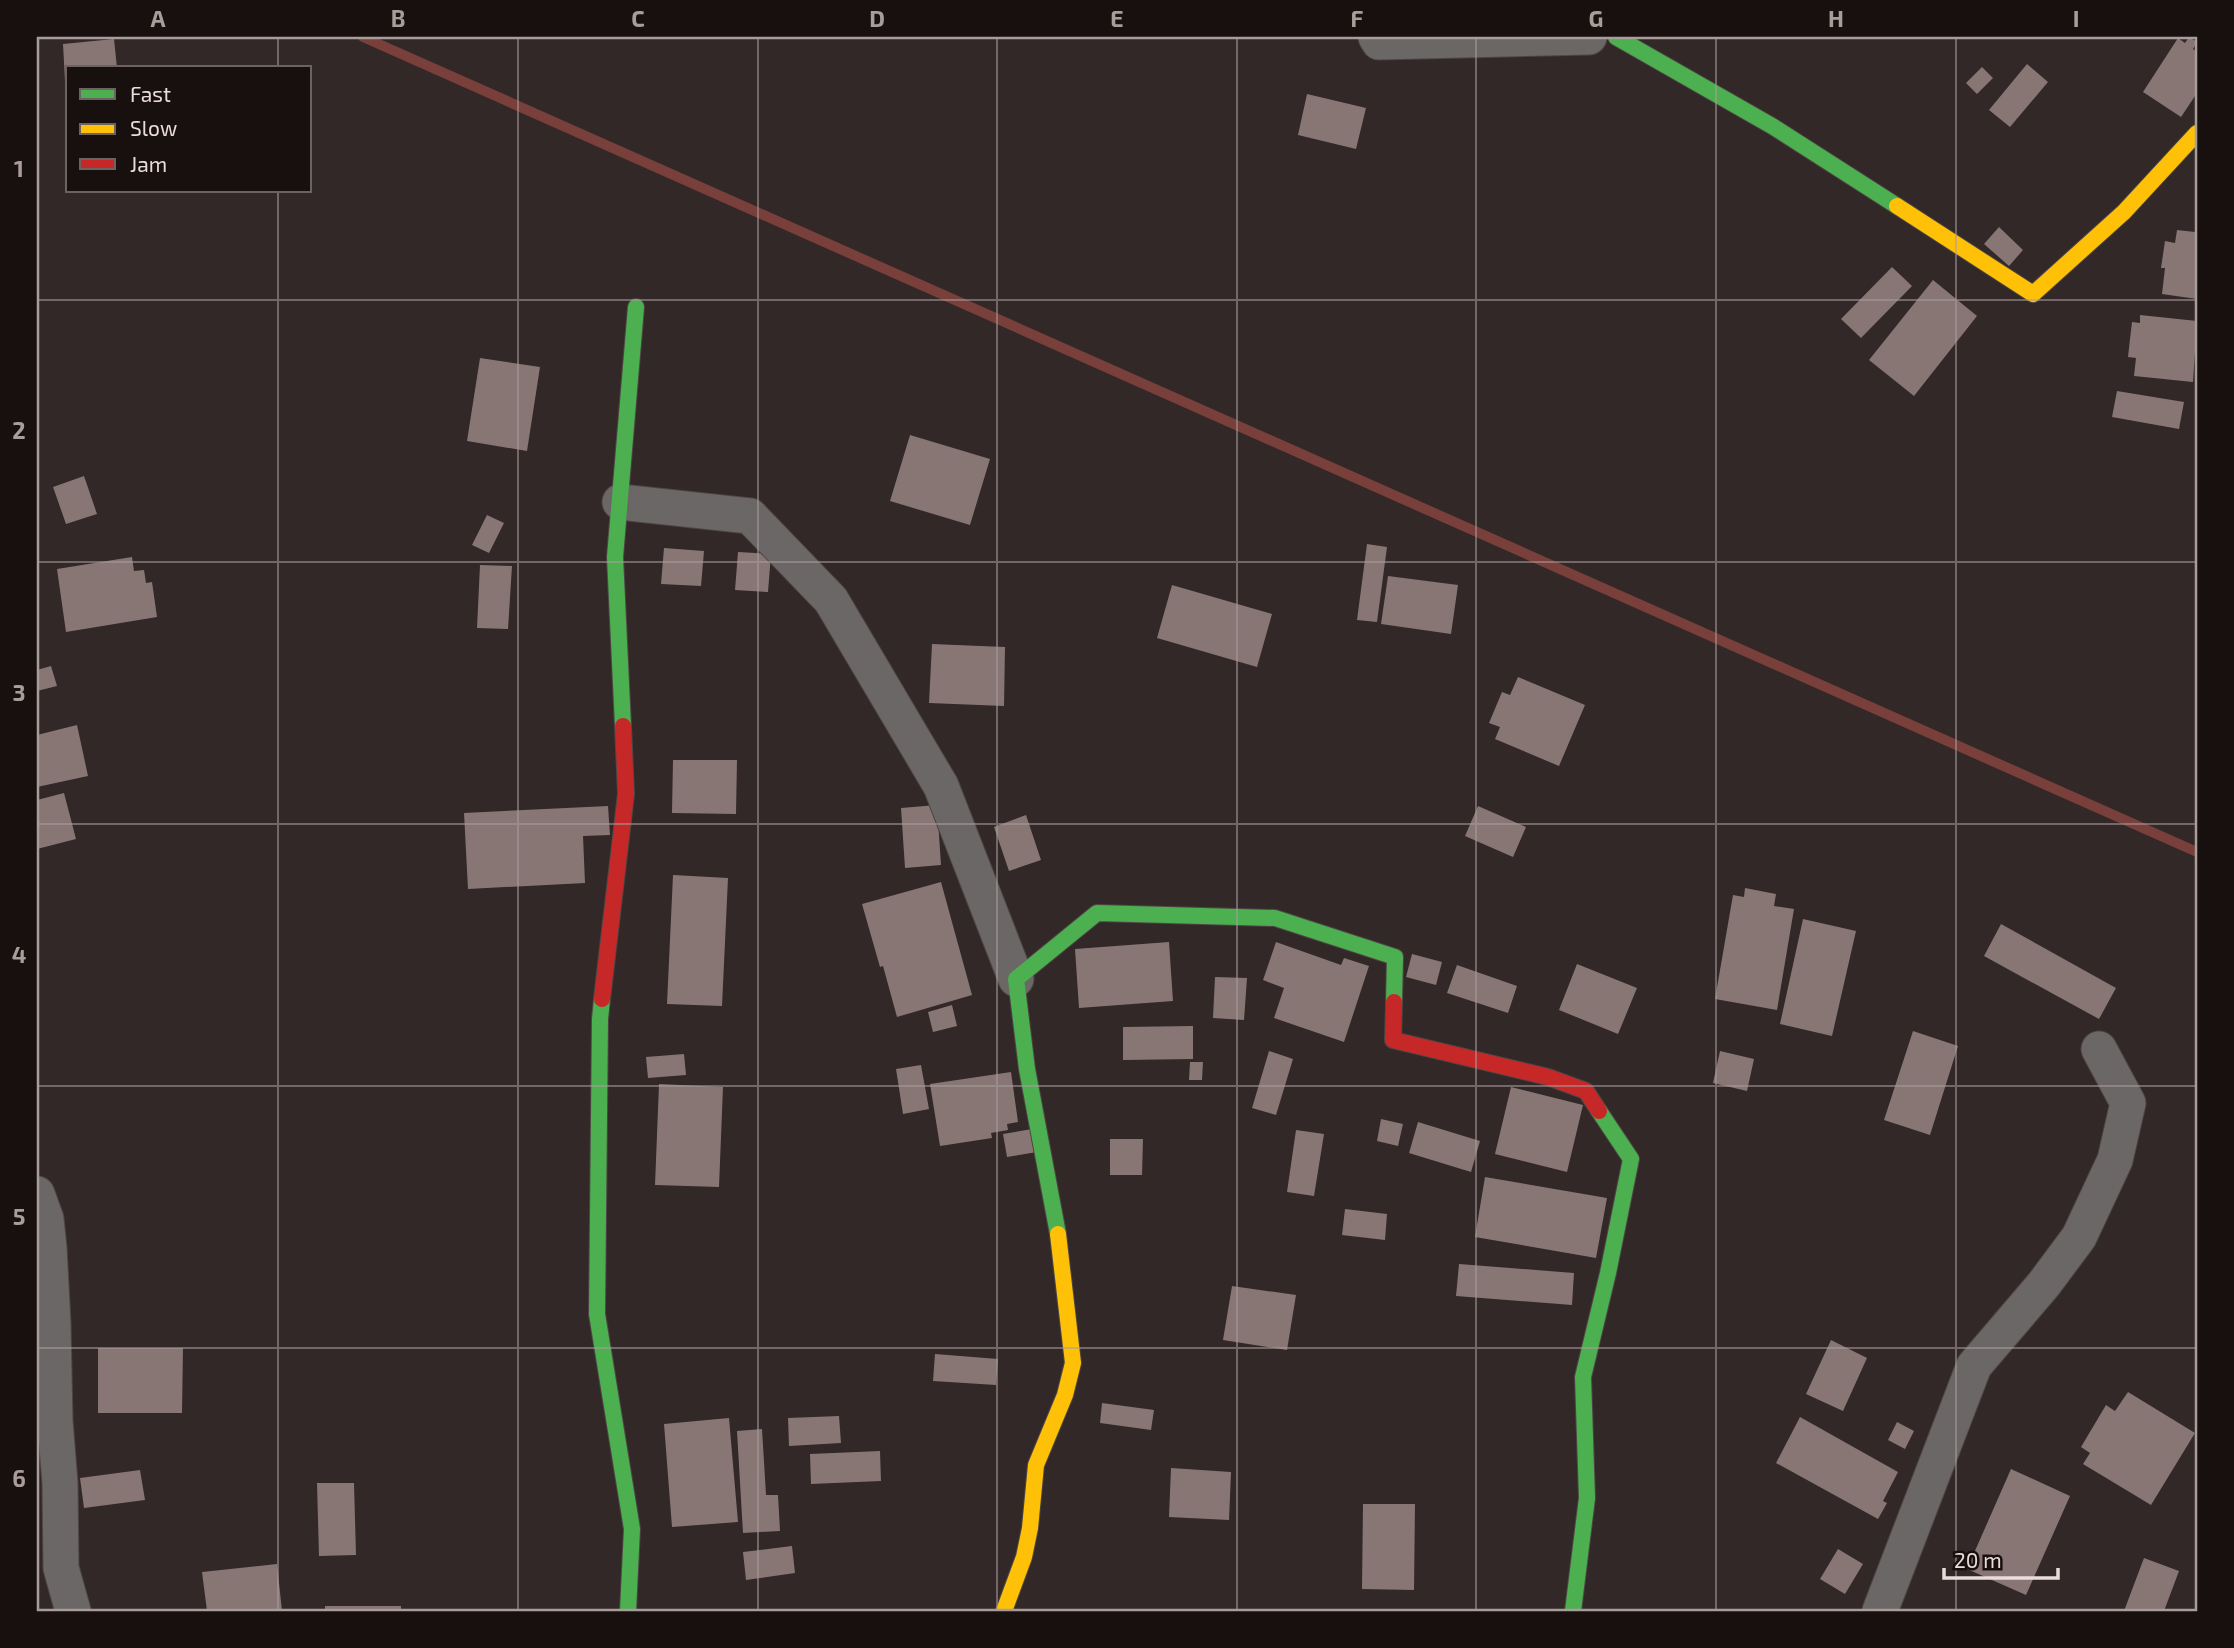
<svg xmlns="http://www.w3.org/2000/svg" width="2234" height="1648" viewBox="0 0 2234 1648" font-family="'Exo 2',sans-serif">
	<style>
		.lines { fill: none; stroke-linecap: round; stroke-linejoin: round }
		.stream { stroke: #783f3b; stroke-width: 10 }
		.building { fill: #887675 }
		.street-casing { stroke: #4e4645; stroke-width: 37 }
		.fast-casing { stroke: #4e4645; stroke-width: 18 }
		.slow-casing { stroke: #4e4645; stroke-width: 18 }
		.jam-casing { stroke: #4e4645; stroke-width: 18 }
		.street { stroke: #6c6767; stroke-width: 35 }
		.fast { stroke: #4caf50; stroke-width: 16 }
		.slow { stroke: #ffc107; stroke-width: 16 }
		.jam { stroke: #c62828; stroke-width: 16 }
		.grid { fill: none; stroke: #a99d9c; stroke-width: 2; stroke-opacity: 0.55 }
		.neatline { fill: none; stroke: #a99d9c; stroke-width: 2.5 }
		.grid-label { font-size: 23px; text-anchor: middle; font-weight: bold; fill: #a99d9c }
	</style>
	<rect width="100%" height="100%" fill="#322827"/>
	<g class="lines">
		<path class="stream" d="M363,37l1834,815"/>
	</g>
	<path class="building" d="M2189,37l8,5 -4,7 4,3v41l-16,24 -38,-25 35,-54 7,5z
		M114,39l3,29h-49v13h-3l-2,-37z
		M2027,64l21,18 -38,45 -21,-17z
		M1982,67l11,11 -16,16 -11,-11z
		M1307,94l59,14 -10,41 -58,-14z
		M1999,227l24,23 -14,16 -25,-22z
		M2196,227l1,72 -35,-5 3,-26h-4l4,-27 10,2 2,-13 18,2z
		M1892,267l20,19 -51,52 -20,-19z
		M1933,280l44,36 -63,80 -45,-36z
		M2140,315l57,6 -4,61 -59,-6 2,-18 -8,-1 2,-18 2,-17 8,1z
		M480,358l60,9 -13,84 -60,-10z
		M2117,391l67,11 -5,27 -67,-12z
		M910,435l80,24 -20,66 -80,-24z
		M84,476l13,38 -31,10 -13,-37z
		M487,515l17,8 -15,30 -17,-8z
		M1367,544l20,3 -10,75 -20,-2z
		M664,548l40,3 -3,35 -40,-2z
		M738,552l33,2 -3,38 -33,-2z
		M132,557l2,14 10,-1 2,13 6,-1 5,35 -91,15 -9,-63z
		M480,565l32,1 -4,63 -31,-1z
		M1388,576l70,9 -7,49 -70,-10z
		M1172,585l100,29 -15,53 -100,-29z
		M932,644l73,3 -1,59 -75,-3z
		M51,666l6,20 -20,5v-21z
		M1518,677l67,28 -26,61 -64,-27 5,-12 -11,-4 13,-31 8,3z
		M77,725l11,51 -51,11v-52z
		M673,760h64l-1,54 -64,-1z
		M64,793l12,46 -39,10v-49z
		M937,805l4,60 -36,3 -4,-60z
		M608,806l2,29 -27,1 2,47 -117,6 -4,-76z
		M1478,806l48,21 -13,30 -48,-21z
		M1026,815l15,45 -32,11 -15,-44z
		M673,875l55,3 -6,128 -55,-2z
		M941,882l31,113 -75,22 -14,-51 -3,1 -18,-63z
		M1745,888l31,6 -2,12 20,3 -17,101 -62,-11 18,-104 11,2z
		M1803,919l53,12 -24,105 -52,-12z
		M2001,924l115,64 -17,31 -115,-63z
		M1169,942l4,59 -94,7 -4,-59z
		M1276,942l65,23 3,-7 25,8 -25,76 -70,-24 10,-30 -21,-8z
		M1412,954l30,8 -6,23 -30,-8z
		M1577,964l60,24 -19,46 -59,-24z
		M1457,965l60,21 -9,27 -61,-20z
		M1215,977l32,1 -3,42 -31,-2z
		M952,1005l5,21 -24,6 -5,-20z
		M1193,1026v33l-70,1v-33z
		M1913,1031l45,15 -28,89 -46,-15z
		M1269,1051l24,8 -17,56 -24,-7z
		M1720,1051l34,8 -7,32 -34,-8z
		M684,1054l2,21 -38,3 -2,-21z
		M1190,1062h13l-1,18h-13z
		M921,1065l8,44 -26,5 -7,-45z
		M1011,1072l7,50 -11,2 1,6 -17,3 1,5 -52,8 -10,-62z
		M659,1084l64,3 -4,100 -64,-2z
		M1511,1087l72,18 -16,67 -72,-18z
		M1381,1119l22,5 -5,22 -21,-5z
		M1418,1122l62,19 -9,31 -62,-19z
		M1032,1129l5,23 -30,5 -4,-23z
		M1296,1130l28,4 -10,62 -27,-4z
		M1110,1139h33l-1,36h-32z
		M1485,1177l122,21 -11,60 -121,-21z
		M1345,1209l42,5 -2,26 -43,-5z
		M1459,1264l115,9 -2,32 -116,-9z
		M1232,1286l64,9 -9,55 -64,-10z
		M1831,1340l36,18 -24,53 -37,-17z
		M98,1348h85l-1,65h-84z
		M935,1354l63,5 -2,26 -63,-4z
		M2128,1392l67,41 -44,72 -68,-41 7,-11 -9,-6 25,-42 9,6z
		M1102,1403l52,7 -3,20 -51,-7z
		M839,1416l2,27 -52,3 -1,-28z
		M1800,1417l98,55 -15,29 4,2 -9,16 -102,-56z
		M729,1418l9,104 -66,5 -8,-103z
		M1897,1422l17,9 -9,18 -17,-9z
		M762,1429l4,66h12l2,36 -37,2 -6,-102z
		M880,1451l1,30 -70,3 -1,-30z
		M1171,1468l60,4 -2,48 -60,-3z
		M2011,1469l59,27 -44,99 -59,-26z
		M140,1470l5,30 -61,8 -4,-30z
		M317,1483h37l2,72 -37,1z
		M1363,1504h52l-1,86 -52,-1z
		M792,1546l3,27 -49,7 -3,-28z
		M1838,1549l25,15 -18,30 -25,-15z
		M2144,1558l35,13 -15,40h-40z
		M277,1564l5,47h-75l-5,-39z
		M325,1606h76v5h-76z"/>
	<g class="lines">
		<g class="street-casing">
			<path id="street" d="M1376,37l3,5 210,-5
				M620,502l130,14 81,84 110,186 75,193
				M37,1194l9,25 3,29 4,75 2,98 5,62 1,85 12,43
				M1880,1611l94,-245 70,-82 35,-47 36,-77 13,-57 -29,-54"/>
		</g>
		<g class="fast-casing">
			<path id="fast" d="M1616,37l156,89 125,80
				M623,726l-8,-169 21,-250
				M602,999l-2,20 -3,295 35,215 -4,82
				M1058,1234l-31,-165 -11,-90 81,-66 178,5 120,39 -1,45
				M1573,1611l14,-113 -4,-121 25,-104 23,-114 -32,-48"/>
		</g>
		<g class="slow-casing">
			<path id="slow" d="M1897,206l136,88 91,-82 73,-79
				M1004,1611l20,-54 6,-29 6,-63 29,-70 8,-32 -15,-129"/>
		</g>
		<g class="jam-casing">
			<path id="jam" d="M602,999l24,-205 -3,-68
				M1394,1002l-1,38 155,37 38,14 13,20"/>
		</g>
		<use href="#street" class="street"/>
		<use href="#fast" class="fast"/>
		<use href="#slow" class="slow"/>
		<use href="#jam" class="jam"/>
	</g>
	<path class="grid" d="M278,37v31M518,37v1574M758,37v1574M997,37v1574M1237,37v1574M1476,37v1574M1716,37v1574M1956,37v1574M278,191v1420M37,300h2160M37,562h2160M37,824h2160M37,1086h2160M37,1348h2160"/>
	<rect width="2234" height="1648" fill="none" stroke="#18100f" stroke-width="77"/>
	<rect x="66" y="66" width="245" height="126" fill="#18100f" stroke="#6c6261" stroke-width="2"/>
	<rect x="80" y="89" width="35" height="10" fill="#4caf50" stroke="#6c6261" stroke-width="2"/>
	<text x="130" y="102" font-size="21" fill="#e9dcdb">Fast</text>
	<rect x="80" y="124" width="35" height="10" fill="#ffc107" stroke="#6c6261" stroke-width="2"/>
	<text x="130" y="136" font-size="21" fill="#e9dcdb">Slow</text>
	<rect x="80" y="159" width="35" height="10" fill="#c62828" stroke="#6c6261" stroke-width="2"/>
	<text x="130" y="172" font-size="21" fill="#e9dcdb">Jam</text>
	<path d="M1944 1568v10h114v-10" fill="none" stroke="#e9dcdb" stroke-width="3.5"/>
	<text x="1954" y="1568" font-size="21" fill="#e9dcdb" stroke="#18100f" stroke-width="5" paint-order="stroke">20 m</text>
	<rect x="38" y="38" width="2158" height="1572" class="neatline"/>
	<g class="grid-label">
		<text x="158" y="27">A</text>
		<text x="398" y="27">B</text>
		<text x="638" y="27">C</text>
		<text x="877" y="27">D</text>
		<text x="1117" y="27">E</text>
		<text x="1357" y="27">F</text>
		<text x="1596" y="27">G</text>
		<text x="1836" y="27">H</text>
		<text x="2076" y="27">I</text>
		<text x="19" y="177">1</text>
		<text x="19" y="439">2</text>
		<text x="19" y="701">3</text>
		<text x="19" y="963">4</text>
		<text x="19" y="1225">5</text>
		<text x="19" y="1487">6</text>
	</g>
</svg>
